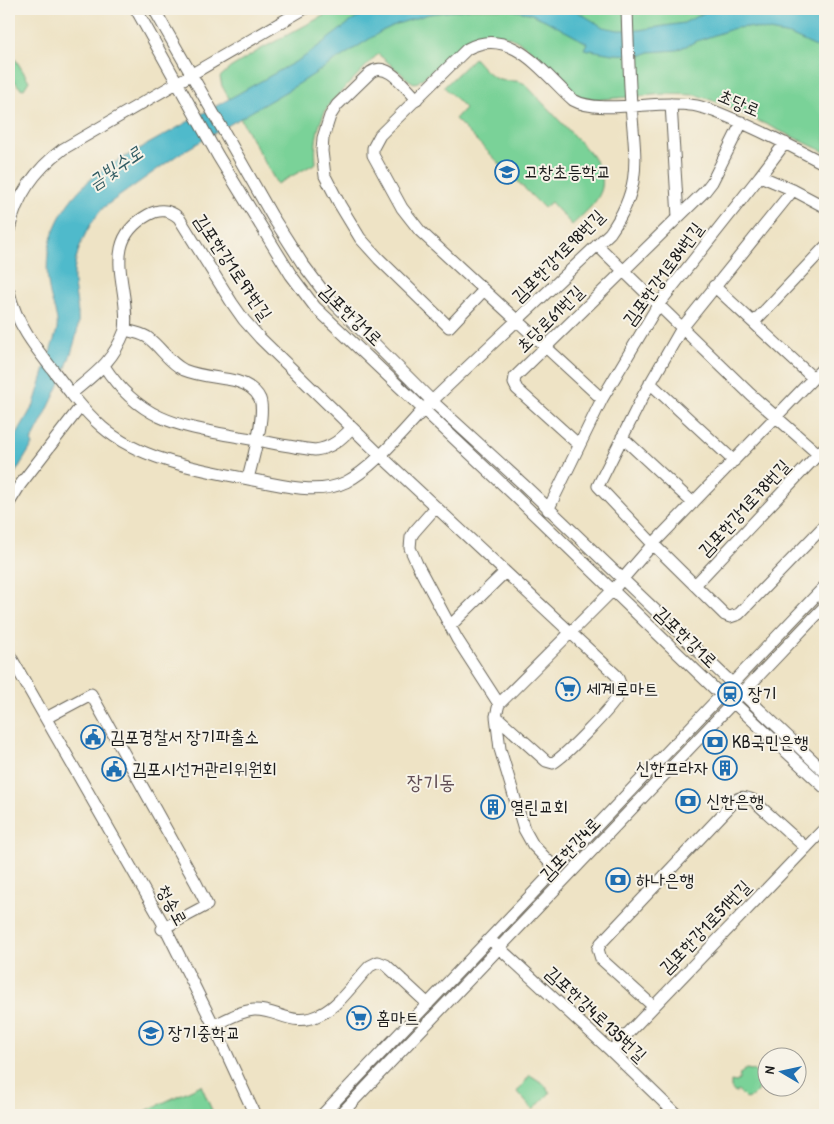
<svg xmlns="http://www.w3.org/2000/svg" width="834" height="1124" viewBox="0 0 834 1124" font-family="'Patrick Hand','Poor Story',sans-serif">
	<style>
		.green { fill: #7ad298; stroke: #4b775a }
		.water { fill: #4fbacb; stroke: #366b74 }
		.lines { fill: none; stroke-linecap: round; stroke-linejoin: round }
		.minor-casing { stroke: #666257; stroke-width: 13 }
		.minor { stroke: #fff; stroke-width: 11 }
		.labels { text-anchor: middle; stroke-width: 4; stroke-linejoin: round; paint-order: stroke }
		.street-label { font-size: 18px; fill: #1c1c1c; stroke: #f7f3e8 }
		.poi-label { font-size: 18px; fill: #1c1c1c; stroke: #f7f3e8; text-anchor: start }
		.water-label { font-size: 19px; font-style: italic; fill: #305b62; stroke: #f7f3e8 }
		.quarter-label { font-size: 20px; fill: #624f56; stroke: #f7f3e8 }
	</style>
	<rect width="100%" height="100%" fill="#f7f3e8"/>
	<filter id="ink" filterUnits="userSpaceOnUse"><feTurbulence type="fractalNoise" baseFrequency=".02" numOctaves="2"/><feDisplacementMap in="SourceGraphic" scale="10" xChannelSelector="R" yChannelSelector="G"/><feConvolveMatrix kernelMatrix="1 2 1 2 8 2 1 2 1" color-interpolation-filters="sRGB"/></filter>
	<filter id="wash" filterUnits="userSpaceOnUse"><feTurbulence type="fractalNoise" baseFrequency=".0096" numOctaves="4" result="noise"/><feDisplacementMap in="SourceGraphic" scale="20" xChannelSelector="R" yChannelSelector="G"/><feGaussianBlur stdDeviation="1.12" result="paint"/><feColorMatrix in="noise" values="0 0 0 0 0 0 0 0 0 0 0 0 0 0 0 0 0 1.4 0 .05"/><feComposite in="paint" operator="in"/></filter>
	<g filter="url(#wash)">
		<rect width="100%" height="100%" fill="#eee3c5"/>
		<path class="green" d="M336,9h489v143l-105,-49 -24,-8 -31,-1 -72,6 -13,-3c-35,-23 -56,-76 -106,-60l-56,45 -4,1 -5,-3 -31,-26 -47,48c-13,19 -17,38 -15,61l-39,21 -55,-98 -2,-9 10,-9 31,-19z
			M11,58l5,2 13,21 -5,8 -4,-1c-7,-9 -16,-18 -9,-30z
			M474,58c7,8 16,19 26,22 9,2 17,-1 25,4l65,69c25,34 9,47 -18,72l-21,-23 -7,6 -89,-89 10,-11 -21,-21z
			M746,1069l7,1 5,5 -1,2c4,11 0,19 -11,22l-8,-8 -3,2 -4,-5v-7l5,1 3,-2 1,-6z
			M530,1075l14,9 6,9 -17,17 -16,-18z
			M201,1085l13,30h-77z"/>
		<path class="water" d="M371,9h98l-40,5 -32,10 -15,7 -85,54 -118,69 -75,53c-18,20 -32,49 -30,77 2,18 7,34 2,53 -10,37 -27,71 -45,105l2,2 -24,39v-35l25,-44 23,-74c2,-14 -6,-27 -8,-41 -9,-52 16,-94 58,-122l197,-110 45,-34z
			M505,9h68l30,18 15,3h21l45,-7 27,-14h114v42l-35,-16 -42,-8 -13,1 -38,13 -20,9 -28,2 -6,3 -30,-1 -29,-5 3,-6 -42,-23 -16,-7z"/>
	</g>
	<g filter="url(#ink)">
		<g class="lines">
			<g class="minor-casing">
				<path id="minor" d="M136,9l82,147 73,119 24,32 199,188 207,200 13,8 91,85
					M154,9l118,207 30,47 24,32 106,106 92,84 301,287
					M417,99c-12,-11 -29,-38 -46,-27l-34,33 -7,11 -7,22 -1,13 3,25 15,29 20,33 19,21 70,68 35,-37
					M671,104l7,113
					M785,143l-25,33 33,14 32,17
					M793,190l-111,138 -39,68 -45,90 55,58 72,71 5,2 9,-3 86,-89
					M9,230c7,-33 27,-61 54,-81l241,-140
					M597,245l153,149 75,66
					M714,286l99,92
					M9,292c7,31 25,54 44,78 15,20 30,40 49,57 39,34 101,43 151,53 30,5 64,16 93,2 31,-16 61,-57 86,-81 59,-57 119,-112 178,-168 33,-47 25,-75 21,-128 -2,-32 -3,-64 -4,-96
					M754,322l71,-75
					M125,330c6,-43 -27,-87 23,-115 11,-6 21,-6 31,3l53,85 12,17 16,18 120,117 236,220c4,6 6,12 3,19 -5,12 -54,62 -66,69l-7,-2 -50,-45
					M104,366c36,55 75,60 135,71 25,4 51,10 76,13 17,-2 26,-11 37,-22
					M650,383l84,78
					M71,394c25,-21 42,-32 54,-64 8,2 15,3 22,7 14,10 21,25 37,33 17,7 35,7 52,11 10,3 20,9 24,18 6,16 -8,62 -12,80
					M602,399l-182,-168 -18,-23 -29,-53v-7l7,-13 87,-86c44,-24 76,24 106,51 26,15 84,0 117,5 12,1 24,6 36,11 34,14 67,31 99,48
					M622,437l71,66
					M579,445l-62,-56 -3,-6 1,-6 190,-186 7,-9 30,-60
					M9,503l11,-18 61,-79
					M436,507l-22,25 -3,5 -1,11 7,16 40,75 42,65
					M548,510l54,-111 56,-94 102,-129
					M695,585l130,-138
					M450,626l55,-54
					M9,654l156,273 49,99 41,89
					M46,718l45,-24 105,189 11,22 -45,24
					M556,869l-23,-24 -9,-16 -24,-80 -4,-33 3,-12 114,-114 40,-46 172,-178
					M495,944l116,107 66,64
					M653,1006l-52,-47 -3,-10 3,-6 135,-143c6,-4 10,-3 17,0l53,48
					M211,1027c13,-6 28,-16 43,-17 25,-1 38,19 67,4 18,-8 35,-34 49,-48l8,-4 8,3 42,39
					M611,1051l214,-223
					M322,1115l503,-529
					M340,1115l485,-509"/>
			</g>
			<use href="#minor" class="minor"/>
		</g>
	</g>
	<defs>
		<g id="school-ring" transform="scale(1.25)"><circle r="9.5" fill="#f7f3e8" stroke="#1f6fb2" stroke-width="1.5"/><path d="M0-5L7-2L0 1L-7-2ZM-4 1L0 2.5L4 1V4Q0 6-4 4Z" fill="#1f6fb2"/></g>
		<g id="supermarket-ring" transform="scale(1.25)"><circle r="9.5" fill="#f7f3e8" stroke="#1f6fb2" stroke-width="1.5"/><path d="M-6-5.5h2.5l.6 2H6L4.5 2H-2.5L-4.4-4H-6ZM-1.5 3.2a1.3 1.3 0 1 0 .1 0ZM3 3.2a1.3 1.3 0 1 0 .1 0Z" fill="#1f6fb2"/></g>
		<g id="station-ring" transform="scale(1.25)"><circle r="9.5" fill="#f7f3e8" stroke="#1f6fb2" stroke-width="1.5"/><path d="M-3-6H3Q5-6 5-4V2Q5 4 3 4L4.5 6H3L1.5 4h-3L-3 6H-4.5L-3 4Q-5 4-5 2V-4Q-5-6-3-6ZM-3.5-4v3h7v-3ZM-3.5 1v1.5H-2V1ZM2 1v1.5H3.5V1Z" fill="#1f6fb2"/></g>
		<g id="civic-ring" transform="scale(1.25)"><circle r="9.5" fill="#f7f3e8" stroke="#1f6fb2" stroke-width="1.5"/><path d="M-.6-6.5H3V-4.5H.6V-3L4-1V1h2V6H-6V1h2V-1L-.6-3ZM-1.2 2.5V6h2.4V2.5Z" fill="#1f6fb2"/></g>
		<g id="bank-ring" transform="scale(1.25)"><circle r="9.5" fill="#f7f3e8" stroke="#1f6fb2" stroke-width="1.5"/><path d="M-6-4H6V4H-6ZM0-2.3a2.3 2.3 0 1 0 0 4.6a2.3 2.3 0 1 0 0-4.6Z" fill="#1f6fb2"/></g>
		<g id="building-ring" transform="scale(1.25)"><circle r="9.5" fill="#f7f3e8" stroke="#1f6fb2" stroke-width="1.5"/><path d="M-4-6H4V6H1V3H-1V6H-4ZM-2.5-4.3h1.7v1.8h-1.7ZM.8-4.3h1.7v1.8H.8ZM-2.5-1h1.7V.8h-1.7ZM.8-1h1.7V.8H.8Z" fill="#1f6fb2"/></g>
	</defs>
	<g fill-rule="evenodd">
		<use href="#school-ring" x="507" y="172"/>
		<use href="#supermarket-ring" x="568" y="689"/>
		<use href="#station-ring" x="730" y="694"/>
		<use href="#civic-ring" x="93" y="737"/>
		<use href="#bank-ring" x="715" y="742"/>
		<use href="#building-ring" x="725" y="768"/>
		<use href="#civic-ring" x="114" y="769"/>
		<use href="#bank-ring" x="688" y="801"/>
		<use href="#building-ring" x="493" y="807"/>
		<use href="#bank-ring" x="618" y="880"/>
		<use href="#supermarket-ring" x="359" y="1018"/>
		<use href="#school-ring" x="151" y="1033"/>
	</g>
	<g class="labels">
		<g class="street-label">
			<text transform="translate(739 103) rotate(23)" y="6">초당로</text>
			<text transform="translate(558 256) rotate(-45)" y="6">김포한강1로98번길</text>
			<text transform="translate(233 267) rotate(56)" y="6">김포한강1로97번길</text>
			<text transform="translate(663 274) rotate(-54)" y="6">김포한강1로84번길</text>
			<text transform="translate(351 315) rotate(44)" y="6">김포한강1로</text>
			<text transform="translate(550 319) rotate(-45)" y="6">초당로61번길</text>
			<text transform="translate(744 508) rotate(-47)" y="6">김포한강1로78번길</text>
			<text transform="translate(686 637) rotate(44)" y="6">김포한강1로</text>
			<text transform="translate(570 849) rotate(-47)" y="6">김포한강4로</text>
			<text transform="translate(172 905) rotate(61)" y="6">청송로</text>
			<text transform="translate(705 927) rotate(-46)" y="6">김포한강1로51번길</text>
			<text transform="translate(596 1014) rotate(43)" y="6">김포한강4로135번길</text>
		</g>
		<g class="poi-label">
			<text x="524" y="178">고창초등학교</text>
			<text x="586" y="695">세계로마트</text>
			<text x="748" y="700">장기</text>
			<text x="110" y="743">김포경찰서 장기파출소</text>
			<text x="732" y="748">KB국민은행</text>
			<text x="708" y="774" text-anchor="end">신한프라자</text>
			<text x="132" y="775">김포시선거관리위원회</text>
			<text x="706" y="807">신한은행</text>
			<text x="510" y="813">열린교회</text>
			<text x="636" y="886">하나은행</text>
			<text x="376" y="1024">홈마트</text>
			<text x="168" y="1039">장기중학교</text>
		</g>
		<g class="water-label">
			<text transform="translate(115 167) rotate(-34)" y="7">금빛수로</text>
		</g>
		<g class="quarter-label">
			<text x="431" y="789">장기동</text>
		</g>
	</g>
	<rect width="834" height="1124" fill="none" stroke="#f7f3e8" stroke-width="30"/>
	<g transform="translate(782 1072) rotate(279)"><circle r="24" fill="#f7f3e8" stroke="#9f9d96"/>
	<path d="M0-4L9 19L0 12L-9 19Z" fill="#1f6fb2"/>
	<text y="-8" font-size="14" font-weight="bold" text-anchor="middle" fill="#1c1c1c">N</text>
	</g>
</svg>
